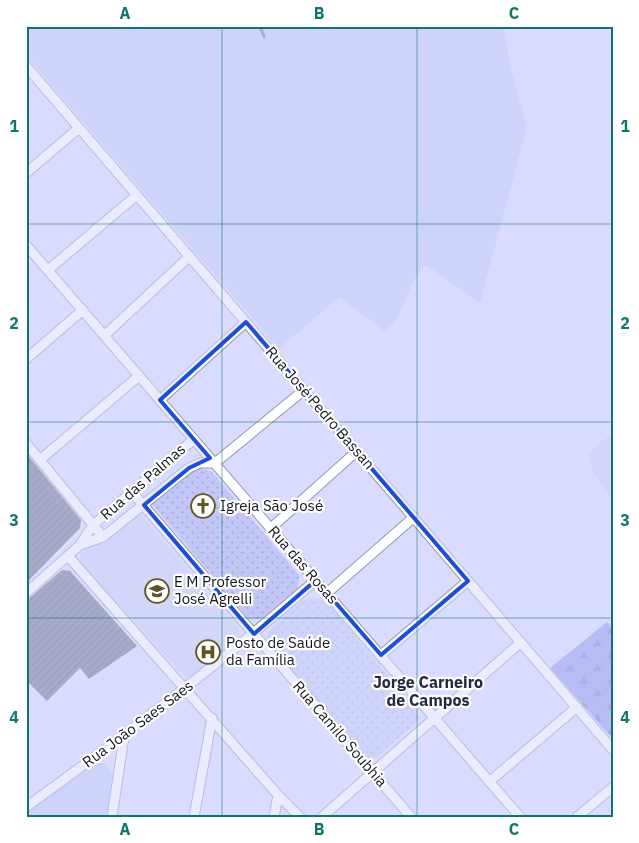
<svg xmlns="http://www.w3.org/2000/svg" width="639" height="843" viewBox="0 0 639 843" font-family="'IBM Plex Sans',sans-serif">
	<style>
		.built { fill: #cbcff7 }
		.grass { fill: #c2c7f7 }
		.forest { fill: url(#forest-firs) }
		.park { fill: url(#park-dots) }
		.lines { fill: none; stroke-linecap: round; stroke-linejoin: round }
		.stream { stroke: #7275b4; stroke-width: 3 }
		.building { fill: url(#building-hatch) }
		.minor-casing { stroke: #9396b5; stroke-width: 11 }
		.minor { stroke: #fff; stroke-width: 9 }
		.marked { fill: none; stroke: #1d4ed8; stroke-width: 4; stroke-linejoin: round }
		.grid { fill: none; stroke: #0f766e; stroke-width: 1; stroke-opacity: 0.55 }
		.labels { text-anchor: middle; stroke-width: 4.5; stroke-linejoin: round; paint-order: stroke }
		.street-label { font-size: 15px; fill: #13131f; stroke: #fff }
		.poi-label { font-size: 15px; fill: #13131f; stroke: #fff; text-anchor: start }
		.neighbourhood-label { font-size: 16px; font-weight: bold; fill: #262841; stroke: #fff }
		.neatline { fill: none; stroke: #0f766e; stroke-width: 2 }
		.grid-label { font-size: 16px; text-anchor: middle; font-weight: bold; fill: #0f766e }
	</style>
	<defs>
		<pattern id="forest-firs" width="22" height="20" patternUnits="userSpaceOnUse" patternTransform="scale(1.25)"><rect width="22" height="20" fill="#9195ea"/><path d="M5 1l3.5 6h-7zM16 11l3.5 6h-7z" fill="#7578bd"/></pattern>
		<pattern id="park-dots" width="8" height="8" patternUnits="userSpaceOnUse" patternTransform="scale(1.25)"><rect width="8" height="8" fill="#c2c7f7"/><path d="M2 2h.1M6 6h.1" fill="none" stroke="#a6aad3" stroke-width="1.8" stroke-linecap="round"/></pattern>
		<pattern id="building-hatch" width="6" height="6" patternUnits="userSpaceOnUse" patternTransform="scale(1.25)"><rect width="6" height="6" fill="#6c6f8c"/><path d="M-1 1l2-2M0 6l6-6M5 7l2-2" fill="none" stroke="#585a72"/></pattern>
	</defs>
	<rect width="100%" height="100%" fill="#d9dcfe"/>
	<path class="built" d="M613,433v70l-20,-31 -6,-19z
		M130,512l10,2 98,114 2,9 -46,40h-9l-104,-113 -1,-10z"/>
	<path class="grass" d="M26,26h477l8,43 16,58 -47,176 -54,-38c-23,20 -17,50 -42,66l-45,-34 -60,52 -253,-293z
		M95,763h9l10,13 -8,41h-80v-5z"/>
	<path class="forest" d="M607,622l6,6 -1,110 -62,-70z"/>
	<path class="park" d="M201,468l11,4 88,104 -3,13 -35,30h-13l-97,-115 32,-34z
		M314,598l11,1 91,111 3,10 -43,38 -6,2 -103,-118 1,-11 34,-30z"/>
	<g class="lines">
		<path class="stream" d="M260,26l4,11"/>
	</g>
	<path class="building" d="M26,453l55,67 -1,8 -54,55z
		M62,570l8,1 67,75 -48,33 -9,-11 -33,33 -21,-21v-79z"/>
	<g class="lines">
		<g class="minor-casing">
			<path id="minor" d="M26,66l587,684
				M26,173l53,-45
				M26,245l494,572
				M48,270l89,-75
				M105,335l85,-79
				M26,359l57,-49
				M160,400l86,-78
				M26,443l77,94
				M41,459l98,-83
				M132,492l279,325
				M271,528l86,-77
				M80,545l23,-8 86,-69 11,-5h15l89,-73
				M68,556l210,239 22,22
				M26,593l54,-48 13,-20 101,-86
				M327,593l87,-76
				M381,655l87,-74
				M489,782l88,-75
				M26,807c100,-72 197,-146 290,-227
				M112,817l12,-80
				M194,817l18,-99
				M274,817l4,-22
				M322,817l199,-175
				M577,817l36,-30"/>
		</g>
		<use href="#minor" class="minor"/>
	</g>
	<path d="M0 0H639V843H0ZM246,322l222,259 -87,74 -65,-75 -62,54 -110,-129 45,-37 21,-10 -50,-58z" fill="#d9dcfe" fill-opacity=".55" fill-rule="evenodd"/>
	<path class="marked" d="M246,322l222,259 -87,74 -65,-75 -62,54 -110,-129 45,-37 21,-10 -50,-58z"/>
	<path class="grid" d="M222,26v791M417,26v791M26,224h587M26,422h587M26,618h587"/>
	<defs>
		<g id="church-ring" transform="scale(1.25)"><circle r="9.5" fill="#fff" stroke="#5e5623" stroke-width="1.5"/><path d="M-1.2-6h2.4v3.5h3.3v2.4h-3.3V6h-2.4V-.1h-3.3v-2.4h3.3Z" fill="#5e5623"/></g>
		<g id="school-ring" transform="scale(1.25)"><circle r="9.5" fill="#fff" stroke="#5e5623" stroke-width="1.5"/><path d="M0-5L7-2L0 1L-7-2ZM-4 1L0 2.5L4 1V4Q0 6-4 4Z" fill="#5e5623"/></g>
		<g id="hospital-ring" transform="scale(1.25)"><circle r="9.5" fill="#fff" stroke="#5e5623" stroke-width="1.5"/><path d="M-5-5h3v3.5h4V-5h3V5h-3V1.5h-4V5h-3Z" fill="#5e5623"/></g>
	</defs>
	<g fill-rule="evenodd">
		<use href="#church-ring" x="203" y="506"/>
		<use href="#school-ring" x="157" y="591"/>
		<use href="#hospital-ring" x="208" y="652"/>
	</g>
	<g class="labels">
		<g class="street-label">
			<text transform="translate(320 408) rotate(49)" y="5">Rua José Pedro Bassan</text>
			<text transform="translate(143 482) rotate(-41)" y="5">Rua das Palmas</text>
			<text transform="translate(303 565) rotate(49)" y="5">Rua das Rosas</text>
			<text transform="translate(138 724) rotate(-37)" y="5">Rua João Saes Saes</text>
			<text transform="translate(340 734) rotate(49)" y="5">Rua Camilo Soubhia</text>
		</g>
		<g class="poi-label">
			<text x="220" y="511">Igreja São José</text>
			<text x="174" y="587">E M Professor<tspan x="174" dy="17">José Agrelli</tspan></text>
			<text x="226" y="648">Posto de Saúde<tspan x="226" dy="17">da Família</tspan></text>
		</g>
		<g class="neighbourhood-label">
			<text x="428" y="688">Jorge Carneiro<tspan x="428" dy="18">de Campos</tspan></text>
		</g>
	</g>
	<rect width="639" height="843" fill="none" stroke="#ffffff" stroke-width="55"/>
	<rect x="28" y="28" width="584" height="788" class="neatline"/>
	<g class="grid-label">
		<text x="125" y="19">A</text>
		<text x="319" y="19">B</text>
		<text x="514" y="19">C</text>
		<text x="14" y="132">1</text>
		<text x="625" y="132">1</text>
		<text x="14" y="329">2</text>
		<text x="625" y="329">2</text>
		<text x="14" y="526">3</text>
		<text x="625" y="526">3</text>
		<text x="14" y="723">4</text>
		<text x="625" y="723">4</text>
		<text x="125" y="835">A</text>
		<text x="319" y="835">B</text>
		<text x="514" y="835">C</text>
	</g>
</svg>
